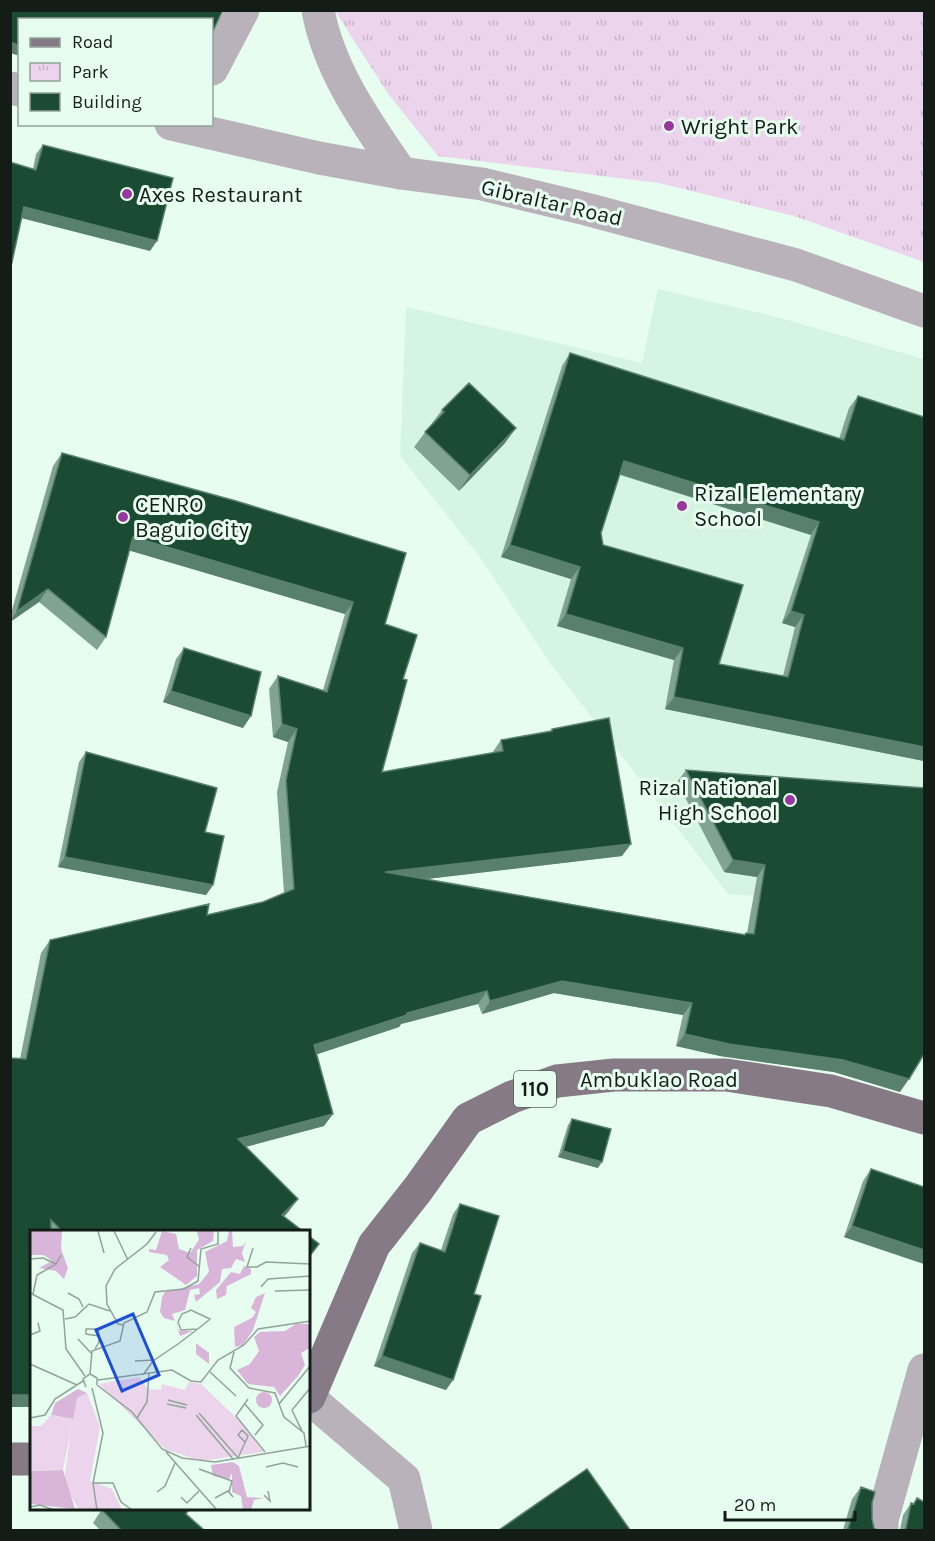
<svg xmlns="http://www.w3.org/2000/svg" width="935" height="1541" viewBox="0 0 935 1541" font-family="Karla,sans-serif">
	<style>
		.built { fill: #d5f4e1 }
		.park { fill: url(#park-tufts) }
		.lines { fill: none; stroke-linecap: round; stroke-linejoin: round }
		.minor { stroke: #bab2ba; stroke-width: 33 }
		.tertiary { stroke: #bab2ba; stroke-width: 33 }
		.primary { stroke: #877a87; stroke-width: 33 }
		.wall { fill: #81a492; fill-rule: evenodd }
		.shaded-wall { fill: #59806c }
		.building { fill: #1c4b34; stroke: #59806c; stroke-width: 1.5; fill-rule: evenodd }
		.poi-dot { fill: #98379e; stroke: #e6fdef; stroke-width: 2 }
		.labels { text-anchor: middle; stroke-width: 6; stroke-linejoin: round; paint-order: stroke }
		.shield { fill: #e6fdef; stroke: #536058; stroke-width: 1.5 }
		.shield-label { font-size: 21px; font-weight: bold; fill: #141c18 }
		.poi-label { font-size: 22px; fill: #141c18; stroke: #e6fdef; text-anchor: start }
		.street-label { font-size: 22px; fill: #141c18; stroke: #e6fdef }
		.inset-road { fill: none; stroke: #92a399; stroke-width: 1.5 }
		.view { fill: #1d4ed8; fill-opacity: 0.15; stroke: #1d4ed8; stroke-width: 3 }
		.inset-edge { fill: none; stroke: #141c18; stroke-width: 3 }
	</style>
	<defs>
		<pattern id="park-tufts" width="24" height="20" patternUnits="userSpaceOnUse" patternTransform="scale(1.5)"><rect width="24" height="20" fill="#ecd4ec"/><path d="M3 7l-1-3M5 7V3M7 7l1-3M15 17l-1-3M17 17v-4M19 17l1-3" fill="none" stroke="#cab5ca"/></pattern>
	</defs>
	<rect width="100%" height="100%" fill="#e6fdef"/>
	<path class="built" d="M658,289l119,28 147,42v547l-196,-12 -178,-231 -70,-106 -80,-101 6,-149 236,56z"/>
	<path class="park" d="M335,11h589v251l-130,-46 -135,-33 -221,-27 -49,-61z"/>
	<g class="lines">
		<path class="minor" d="M318,10c11,61 49,113 83,163
			M212,69l31,-59
			M309,1398l95,81 12,51
			M882,1530v-10l42,-150"/>
		<path class="tertiary" d="M10,88l10,2
			M171,124l148,34 82,15 81,11 104,25 210,56 128,46"/>
		<path class="primary" d="M309,1397l65,-152 44,-56 50,-70 44,-22 45,-16 57,-6h112l105,16 93,27
			M10,1459h22"/>
	</g>
	<path class="wall" d="M43,145l107,106 -117,-82 3,-15z
		M570,353l269,86 10,-31 9,-12 66,365 -259,-52 9,-49 -117,-34 14,-47 -70,-22 61,-191zM620,475l191,60 -29,88 13,4 -12,49 -64,-12 -116,-119 -2,-12z
		M442,410l63,33 -46,48 -45,-44z
		M62,453l174,48 149,123 18,55 -21,93 110,-19 9,-13 48,-8 3,-3 70,127 -197,23 319,55 2,-1h1l10,-56 -33,-5 -47,-90 9,-12 238,18 -24,304 -66,-20 -114,-16 -44,-10 7,-31 -129,-22 -72,21 -4,-10 -77,20 -2,3 -82,27 7,72 -78,21 43,64 -5,6 20,15h-272v175h-22v-349l10,1 21,-106 9,-13 157,-25 56,-13 21,-9 -7,-101 11,-50 -15,-5 -4,-48 9,-13 45,14 22,-76 -216,-64 -23,87 -9,13 -58,-48 -29,20v-5l43,-151z
		M184,648l59,80 -80,-26 13,-43z
		M86,752l127,133 -7,10 -148,-28 21,-105z
		M572,1119l26,49 -40,-11 10,-32z
		M871,1169l53,18v77l-80,-27 19,-56z
		M460,1204l14,90 -28,96 -72,-24 38,-113 8,-10 21,7 12,-36z
		M861,1487l11,16v16l2,9 3,2h-34l9,-31z
		M917,1498l7,32h-24l3,-15 8,-12 2,1z
		M102,1509h88l-4,5 18,16h-104l-7,-7z"/>
	<path class="shaded-wall" d="M10,42l10,4v10l-10,-3z
		M24,207l133,34 -7,10 -133,-34z
		M516,428l-11,15 -46,48 11,-16z
		M624,461l195,61 -8,13 -195,-62z
		M133,537l220,65 -8,12 -221,-65z
		M510,545l70,22 -9,12 -70,-22z
		M48,589l-9,13 -29,20 7,-11z
		M791,611l13,4 -9,12 -13,-4z
		M566,614l117,34 -9,12 -117,-34z
		M171,691l80,25 -8,12 -80,-26z
		M674,697l250,50v14l-259,-52z
		M282,724l15,5 -9,13 -15,-5z
		M631,844l-9,12 -246,29 9,-13z
		M65,857l148,28 -7,10 -148,-28z
		M733,860l32,5 -8,12 -33,-5z
		M562,981l130,22 -9,12 -129,-22 -72,21 8,-13z
		M487,991l-9,13 -77,20 -2,3 -93,31 8,-13 93,-32z
		M685,1034l158,26 66,19 -9,13 -66,-20 -114,-16 -44,-10z
		M333,1114l-9,12 -95,25 9,-12z
		M563,1151l39,11 -4,6 -40,-11z
		M298,1199l-9,12 -16,16 9,-12z
		M852,1226l72,24v14l-80,-27z
		M382,1356l71,24 -7,10 -72,-24z
		M10,1395h22v12h-22z"/>
	<path class="building" d="M10,10h213l-11,23v-13h-192v26l-10,-4z
		M43,145l130,33 -16,63 -133,-34 -14,64v-109l26,8z
		M570,353l274,87 14,-44 66,21v330l-250,-50 9,-49 -117,-34 14,-47 -70,-22zM624,461l195,61 -28,89 13,4 -16,62 -69,-13 24,-79 -140,-40 -2,-12z
		M469,383l47,45 -46,47 -45,-43 19,-20 -2,-2z
		M62,453l174,48 170,52 -21,71 32,11 -14,44 4,1 -25,92 121,-21 -2,-11 51,-9v-2l57,-11 22,126 -246,28 360,63 1,-2 8,1 11,-69 -32,-5 -47,-90 238,18v266l-15,25 -66,-19 -114,-16 -44,-10 7,-31 -130,-22 -72,20 -3,-10 -80,22v2l-93,30 19,69 -95,25 60,60 -16,16 22,17h-241l-12,-12v12h-19v163h-22v-337l16,1 24,-119 159,-36 -2,11 56,-13 31,-13 -8,-109 11,-51 -15,-5 -4,-48 49,16 26,-90 -220,-65 -27,100 -58,-48 -31,22z
		M184,648l77,24 -10,44 -80,-25z
		M86,752l131,36 -12,44 19,4 -11,49 -148,-28z
		M572,1119l39,10 -9,33 -39,-11z
		M871,1169l53,18v63l-72,-24z
		M460,1204l39,12 -25,78 7,2 -28,84 -71,-24 38,-113 25,9z
		M309,1236l10,8 -10,13z
		M587,1469l43,61h-131z
		M861,1487l14,5 -3,11v16l2,9 3,2h-24l-5,-1z
		M917,1498l7,4v28h-20l2,-2 5,-25 3,1z
		M102,1509h87l-3,5 18,16h-83l-19,-20z"/>
	<g class="poi-dot">
		<circle cx="669" cy="126" r="6"/>
		<circle cx="127" cy="194" r="6"/>
		<circle cx="682" cy="506" r="6"/>
		<circle cx="123" cy="517" r="6"/>
		<circle cx="790" cy="800" r="6"/>
	</g>
	<g class="labels">
		<rect class="shield" x="514" y="1071" width="42" height="36" rx="4.5"/>
		<g class="shield-label">
			<text x="535" y="1096">110</text>
		</g>
		<g class="poi-label">
			<text x="681" y="134">Wright Park</text>
			<text x="139" y="202">Axes Restaurant</text>
			<text x="694" y="501">Rizal Elementary<tspan x="694" dy="25">School</tspan></text>
			<text x="135" y="512">CENRO<tspan x="135" dy="25">Baguio City</tspan></text>
			<text x="778" y="795" text-anchor="end">Rizal National<tspan x="778" dy="25">High School</tspan></text>
		</g>
		<g class="street-label">
			<text transform="translate(552 202) rotate(13)" y="8">Gibraltar Road</text>
			<text x="659" y="1087">Ambuklao Road</text>
		</g>
	</g>
	<g transform="translate(30 1230)">
		<rect width="280" height="280" fill="#e6fdef"/>
		<path d="M57,163l13,34 -10,54 22,8 10,21h-43l-15,-27 10,-76 3,-9z" fill="#ecd4ec"/>
		<path d="M0,1h32l-1,18 7,19 -4,11 -8,-8 -17,-3 13,-7 -8,-6h-14zM132,1l14,3 3,15 11,4 9,-13 -2,-9h17l-1,10 -16,9v26l-11,9 -26,-18 9,-7 -2,-5 -18,-3v-3l7,1zM199,1h3l1,16 10,-1 3,-5 -4,12 3,9 -9,-3 -5,9 -9,1 -2,13 -24,20 -2,-7 6,-1 -1,-6 -9,2 -5,20 -13,4 7,17h14l-13,5 -5,-15 -11,-3 -4,-6 2,-15 3,-5 34,-8 10,-12 -4,-20 22,-11zM214,36l7,3v5l-24,12 -1,9 -9,4 -1,-9 15,-18 9,2zM235,63l-12,37 -10,15 -8,2 -1,-20 18,-9 4,-6 -5,-4 5,-11zM266,94h14v24l-9,5 4,12 -7,11 -18,20 -6,-9 -26,-3 -11,-14 13,-6 9,-13 -5,-14 6,-5 25,-1zM166,113l13,10v11l-13,-10zM48,159l9,4 -10,5 -4,21 -22,-4 4,-12zM226 170a8 8 0 1 1 16 0a8 8 0 1 1-16 0ZM203,232l6,4 8,31 17,1 -10,2 -3,10h-8l-2,-14 -9,-4v-19l-3,6 -16,-3 -2,-11zM33,240l12,39 -45,-5v-33z" fill="#d9b5da"/>
		<path d="M109,147l9,12 13,1 1,-6 23,6 4,-8 12,2 43,41 19,27 -62,9 -36,-12 -66,-65z" fill="#ecd4ec"/>
		<path d="M21,185l22,4 -10,51 -33,1v-45h11z" fill="#ecd4ec"/>
		<path class="inset-road" d="M68,1l6,22M84,1l14,29M161,18l-4,9 13,10M223,18l-6,19h10l9,-5 45,2M0,29l13,-1 13,6M231,57l7,-8 43,-3M245,61l36,-1M0,63l33,17 3,39 19,27M38,63l11,6 4,8M3,64l4,-19 19,-11 5,-9M35,89l10,-2 14,-13 21,7M93,95l-5,-1 -11,-20 -1,-18 9,-17 32,-25 9,-12M0,105l10,-4 -2,-8M48,109l13,14M65,119l4,-7v-6l-1,-7h-12v5l13,2M204,122l-4,16 19,20 26,5 9,24 20,16 2,13M105,131l19,-1M0,134l47,21M180,142l26,24M60,144l2,-23 28,-10 4,-18 23,-11 8,-20 29,-3 14,-8 3,-32 17,-5v-13M113,145l10,-14 25,-17 25,-19 7,-6 -19,-9 -9,4 -4,8 3,8 17,-1M68,150l74,-10 19,11 10,1 17,-22 26,-15 14,-16 53,-8M67,155l35,27 30,37 20,9 33,4 96,-16M56,157l-3,-8 7,-5 7,4v7M62,158l11,45 -10,50 4,27M218,169l-12,17 29,36M138,170l19,5M214,173l19,22 -8,10M137,174l19,4M249,174l32,-39M169,183l39,45 10,-22 -6,-6 -4,5 7,7M166,185l37,44M0,188l15,-3 10,-16 28,-18M107,188l10,-16 2,-29M272,201l-10,-21 19,-23M136,222l51,58M236,237l17,-4 15,4M169,239l33,12 -3,11M63,253h20l8,19 11,8M127,262l8,-6 10,-23M234,265l6,6 -2,-10M151,267l6,6 12,-12M185,268l13,-7 5,6M0,277l10,-2 14,5"/>
		<path class="view" d="M103,84l26,61 -37,16 -26,-61z"/>
		<rect width="280" height="280" class="inset-edge"/>
	</g>
	<rect width="935" height="1541" fill="none" stroke="#141c18" stroke-width="24"/>
	<rect x="18" y="18" width="195" height="108" fill="#e6fdef" stroke="#92a399" stroke-width="1.5"/>
	<rect x="30" y="38" width="30" height="9" fill="#877a87" stroke="#92a399" stroke-width="1.5"/>
	<text x="72" y="48" font-size="18" fill="#141c18">Road</text>
	<rect x="30" y="63" width="30" height="18" fill="url(#park-tufts)" stroke="#92a399" stroke-width="1.5"/>
	<text x="72" y="78" font-size="18" fill="#141c18">Park</text>
	<rect x="30" y="93" width="30" height="18" fill="#1c4b34" stroke="#92a399" stroke-width="1.5"/>
	<text x="72" y="108" font-size="18" fill="#141c18">Building</text>
	<path d="M725 1511v9h130v-9" fill="none" stroke="#141c18" stroke-width="3"/>
	<text x="734" y="1511" font-size="18" fill="#141c18" stroke="#e6fdef" stroke-width="4.5" paint-order="stroke">20 m</text>
</svg>
